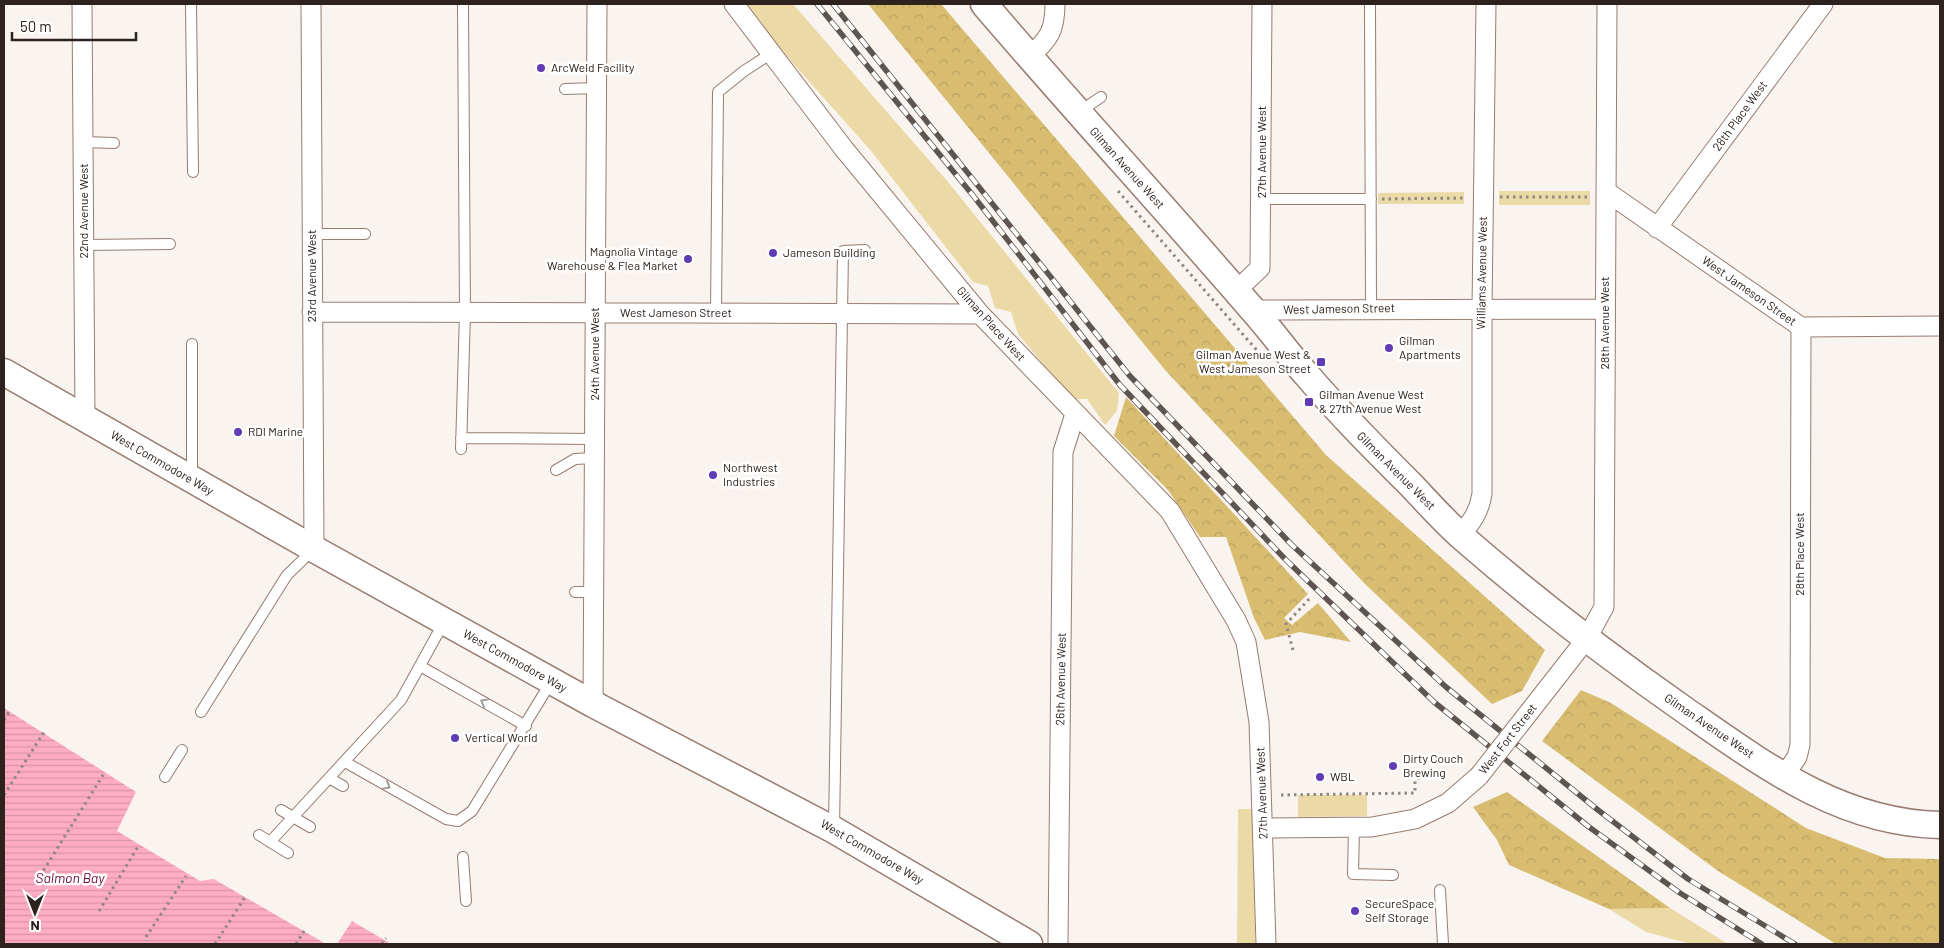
<svg xmlns="http://www.w3.org/2000/svg" width="1944" height="948" viewBox="0 0 1944 948" font-family="Barlow,sans-serif">
	<style>
		.grass { fill: #ecdaa6 }
		.forest { fill: url(#forest-crowns) }
		.water { fill: url(#water-rules) }
		.lines { fill: none; stroke-linecap: round; stroke-linejoin: round }
		.lane-casing { stroke: #987c70; stroke-width: 12 }
		.street-casing { stroke: #987c70; stroke-width: 21 }
		.secondary-casing { stroke: #987c70; stroke-width: 29 }
		.path { stroke: #908783; stroke-width: 3; stroke-dasharray: 2.5 4; stroke-linecap: butt }
		.lane { stroke: #fff; stroke-width: 10 }
		.street { stroke: #fff; stroke-width: 19 }
		.secondary { stroke: #fff; stroke-width: 26 }
		.rail-casing { stroke: #5f5550; stroke-width: 5.5 }
		.rail { stroke: #fff; stroke-width: 4; stroke-dasharray: 11; stroke-linecap: butt }
		.street-bridge-casing { stroke: #987c70; stroke-width: 21; stroke-linecap: butt }
		.street-bridge { stroke: #fff; stroke-width: 19 }
		.oneway { stroke: #a09c99 }
		.poi-dot { fill: #603bb3; stroke: #fff; stroke-width: 2 }
		.labels { text-anchor: middle; stroke-width: 5; stroke-linejoin: round; paint-order: stroke }
		.poi-label { font-size: 12px; fill: #2d221d; stroke: #fff; text-anchor: start }
		.street-label { font-size: 12px; fill: #2d221d; stroke: #fff }
		.water-label { font-size: 14px; font-style: italic; fill: #6c0d38; stroke: #fff }
	</style>
	<defs>
		<pattern id="forest-crowns" width="20" height="18" patternUnits="userSpaceOnUse" patternTransform="scale(1.25)"><rect width="20" height="18" fill="#d8bd71"/><path d="M2 6a3 3 0 1 1 6 0M12 15a3 3 0 1 1 6 0" fill="none" stroke="#baa261"/></pattern>
		<pattern id="water-rules" width="6" height="5" patternUnits="userSpaceOnUse" patternTransform="scale(1.25)"><rect width="6" height="5" fill="#ffacc5"/><path d="M0 2.5h6" fill="none" stroke="#db94a9"/></pattern>
	</defs>
	<rect width="100%" height="100%" fill="#faf4f1"/>
	<path class="grass" d="M744,4h49l155,178 171,211 -2,18 -12,14 -18,-26h-15l-54,-65 -7,-22 -16,-4 -7,-22 -15,-4 -102,-131 -73,-82z
		M1499,191h91v14h-91z
		M1464,192v12h-86v-11z
		M1298,795h69v21l-69,1z
		M1238,809h17v135h-18z
		M1670,908l58,36h-37l-45,-12 -37,-23z"/>
	<path class="forest" d="M868,4h73l385,451 219,195 -23,41 -30,13 -127,-120 -200,-214z
		M1126,397l182,197 -24,24 8,7 26,-22 33,39 -51,-10 -35,8 -11,-22 -28,-81h-26l-32,-47 -54,-54z
		M1581,690l30,13 195,125 79,30 55,1v85h-104l-118,-73 -176,-130z
		M1507,792l163,116 -61,1 -100,-44 -12,-25 -24,-33z"/>
	<path class="water" d="M4,708l132,84 -19,39 83,50 14,-2 112,65h-322z
		M352,921l39,23h-54z"/>
	<g class="lines">
		<g class="lane-casing">
			<path id="lane" d="M191,4l2,168
				M1370,4l1,304
				M565,89l32,-1
				M1079,112l22,-15
				M83,142l31,1
				M1261,199h110
				M312,234h53
				M84,245l86,-1
				M716,313l2,-221 26,-21 28,-18
				M192,344v133
				M461,438l134,1
				M461,449l4,-136 -2,-309
				M556,470l19,-11 19,-1
				M575,592h18
				M420,666l106,60
				M201,712l86,-137 26,-25
				M345,762l101,57 12,2 14,-10 79,-129
				M165,777l17,-27
				M329,778l14,8
				M281,810l29,17
				M1354,826l-1,48 40,1
				M834,829l9,-578 22,-1
				M259,835l29,18
				M270,842l131,-142 43,-78
				M463,857l3,44
				M1440,890l3,54"/>
		</g>
		<g class="street-casing">
			<path id="street" d="M82,4l3,415
				M311,4l3,545
				M734,4l110,145 136,165 190,197 66,109 10,22 13,80 7,222
				M1029,57c20,-18 26,-26 26,-53
				M1607,192l194,135 139,-1
				M1657,228l166,-224
				M1236,291l24,-23 2,-264
				M1253,310l352,-1
				M312,312l668,2
				M1460,535c12,-13 19,-23 22,-41v-185l4,-305
				M1559,674l28,-36 17,-31 3,-603
				M593,704l4,-700
				M1784,776l13,-19 3,-12 1,-418
				M1264,828l108,-1 43,-8 33,-16 31,-27
				M1058,944l5,-492 12,-38"/>
		</g>
		<g class="secondary-casing">
			<path id="secondary" d="M984,4c88,103 180,203 268,305 19,21 35,44 54,65 33,39 70,76 106,112 16,17 32,35 50,51 71,62 147,120 224,174 79,55 155,112 254,114
				M4,372l310,177 279,155 241,126 195,114"/>
		</g>
		<path class="path" d="M1118,191l142,163
			M1500,197h91
			M1382,199l84,-1
			M1293,650l-7,-26 25,-27
			M4,720l6,-10
			M4,795l40,-63
			M1281,795l134,-2v-13l15,-7
			M40,876l65,-104
			M99,911l40,-66
			M146,937l40,-61
			M215,944l30,-47
			M296,944l8,-13
			M382,944l4,-6"/>
		<use href="#lane" class="lane"/>
		<use href="#street" class="street"/>
		<use href="#secondary" class="secondary"/>
		<g class="rail-casing">
			<path id="rail" d="M817,4l158,194 145,187 166,175 148,142 155,125 91,66 82,51
				M833,4l296,371 163,170 154,142 152,123 90,69 107,65"/>
		</g>
		<use href="#rail" class="rail"/>
		<g class="street-bridge-casing">
			<path id="street-bridge" d="M1479,776l80,-102"/>
		</g>
		<use href="#street-bridge" class="street-bridge"/>
	</g>
	<defs><path id="oneway-chevron" d="M-2-3.5L2.5 0L-2 3.5" fill="none" stroke-width="1.6" stroke-linecap="round" stroke-linejoin="round" transform="scale(1.25)"/></defs>
	<g class="oneway">
		<use href="#oneway-chevron" transform="translate(484 702) rotate(-151)"/>
		<use href="#oneway-chevron" transform="translate(387 786) rotate(29)"/>
	</g>
	<g class="poi-dot">
		<circle cx="541" cy="68" r="5"/>
		<circle cx="773" cy="253" r="5"/>
		<circle cx="688" cy="259" r="5"/>
		<circle cx="1389" cy="348" r="5"/>
		<rect x="1316" y="357" width="10" height="10" rx="2.5"/>
		<rect x="1304" y="397" width="10" height="10" rx="2.5"/>
		<circle cx="238" cy="432" r="5"/>
		<circle cx="713" cy="475" r="5"/>
		<circle cx="455" cy="738" r="5"/>
		<circle cx="1393" cy="766" r="5"/>
		<circle cx="1320" cy="777" r="5"/>
		<circle cx="1355" cy="911" r="5"/>
	</g>
	<g class="labels">
		<g class="poi-label">
			<text x="551" y="72">ArcWeld Facility</text>
			<text x="678" y="256" text-anchor="end">Magnolia Vintage<tspan x="678" dy="14">Warehouse &amp; Flea Market</tspan></text>
			<text x="783" y="257">Jameson Building</text>
			<text x="1399" y="345">Gilman<tspan x="1399" dy="14">Apartments</tspan></text>
			<text x="1311" y="359" text-anchor="end">Gilman Avenue West &amp;<tspan x="1311" dy="14">West Jameson Street</tspan></text>
			<text x="1319" y="399">Gilman Avenue West<tspan x="1319" dy="14">&amp; 27th Avenue West</tspan></text>
			<text x="248" y="436">RDI Marine</text>
			<text x="723" y="472">Northwest<tspan x="723" dy="14">Industries</tspan></text>
			<text x="465" y="742">Vertical World</text>
			<text x="1403" y="763">Dirty Couch<tspan x="1403" dy="14">Brewing</tspan></text>
			<text x="1330" y="781">WBL</text>
			<text x="1365" y="908">SecureSpace<tspan x="1365" dy="14">Self Storage</tspan></text>
		</g>
		<g class="street-label">
			<text transform="translate(1740 116) rotate(-54)" y="4">28th Place West</text>
			<text transform="translate(1262 152) rotate(-90)" y="4">27th Avenue West</text>
			<text transform="translate(1127 168) rotate(48)" y="4">Gilman Avenue West</text>
			<text transform="translate(84 211) rotate(-90)" y="4">22nd Avenue West</text>
			<text transform="translate(1482 273) rotate(-89)" y="4">Williams Avenue West</text>
			<text transform="translate(312 276) rotate(-90)" y="4">23rd Avenue West</text>
			<text transform="translate(1749 291) rotate(35)" y="4">West Jameson Street</text>
			<text transform="translate(1339 309) rotate(-1)" y="4">West Jameson Street</text>
			<text x="676" y="317">West Jameson Street</text>
			<text transform="translate(1605 323) rotate(-90)" y="4">28th Avenue West</text>
			<text transform="translate(991 324) rotate(48)" y="4">Gilman Place West</text>
			<text transform="translate(595 354) rotate(-90)" y="4">24th Avenue West</text>
			<text transform="translate(162 463) rotate(30)" y="4">West Commodore Way</text>
			<text transform="translate(1396 471) rotate(45)" y="4">Gilman Avenue West</text>
			<text transform="translate(1800 554) rotate(-90)" y="4">28th Place West</text>
			<text transform="translate(515 661) rotate(29)" y="4">West Commodore Way</text>
			<text transform="translate(1061 679) rotate(-89)" y="4">26th Avenue West</text>
			<text transform="translate(1709 726) rotate(34)" y="4">Gilman Avenue West</text>
			<text transform="translate(1508 739) rotate(-52)" y="4">West Fort Street</text>
			<text transform="translate(1262 793) rotate(-92)" y="4">27th Avenue West</text>
			<text transform="translate(872 852) rotate(30)" y="4">West Commodore Way</text>
		</g>
		<g class="water-label">
			<text x="70" y="883">Salmon Bay</text>
		</g>
	</g>
	<rect width="1944" height="948" fill="none" stroke="#2d221d" stroke-width="10"/>
	<g transform="translate(35 913) rotate(180)" stroke="#ffffff" stroke-width="4" paint-order="stroke">
	<path d="M0-4L9 19L0 12L-9 19Z" fill="#2d221d"/>
	<text y="-8" font-size="14" font-weight="bold" text-anchor="middle" fill="#2d221d">N</text>
	</g>
	<path d="M12 32v8h124v-8" fill="none" stroke="#2d221d" stroke-width="2.5"/>
	<text x="20" y="32" font-size="15" fill="#2d221d" stroke="#ffffff" stroke-width="4" paint-order="stroke">50 m</text>
</svg>
